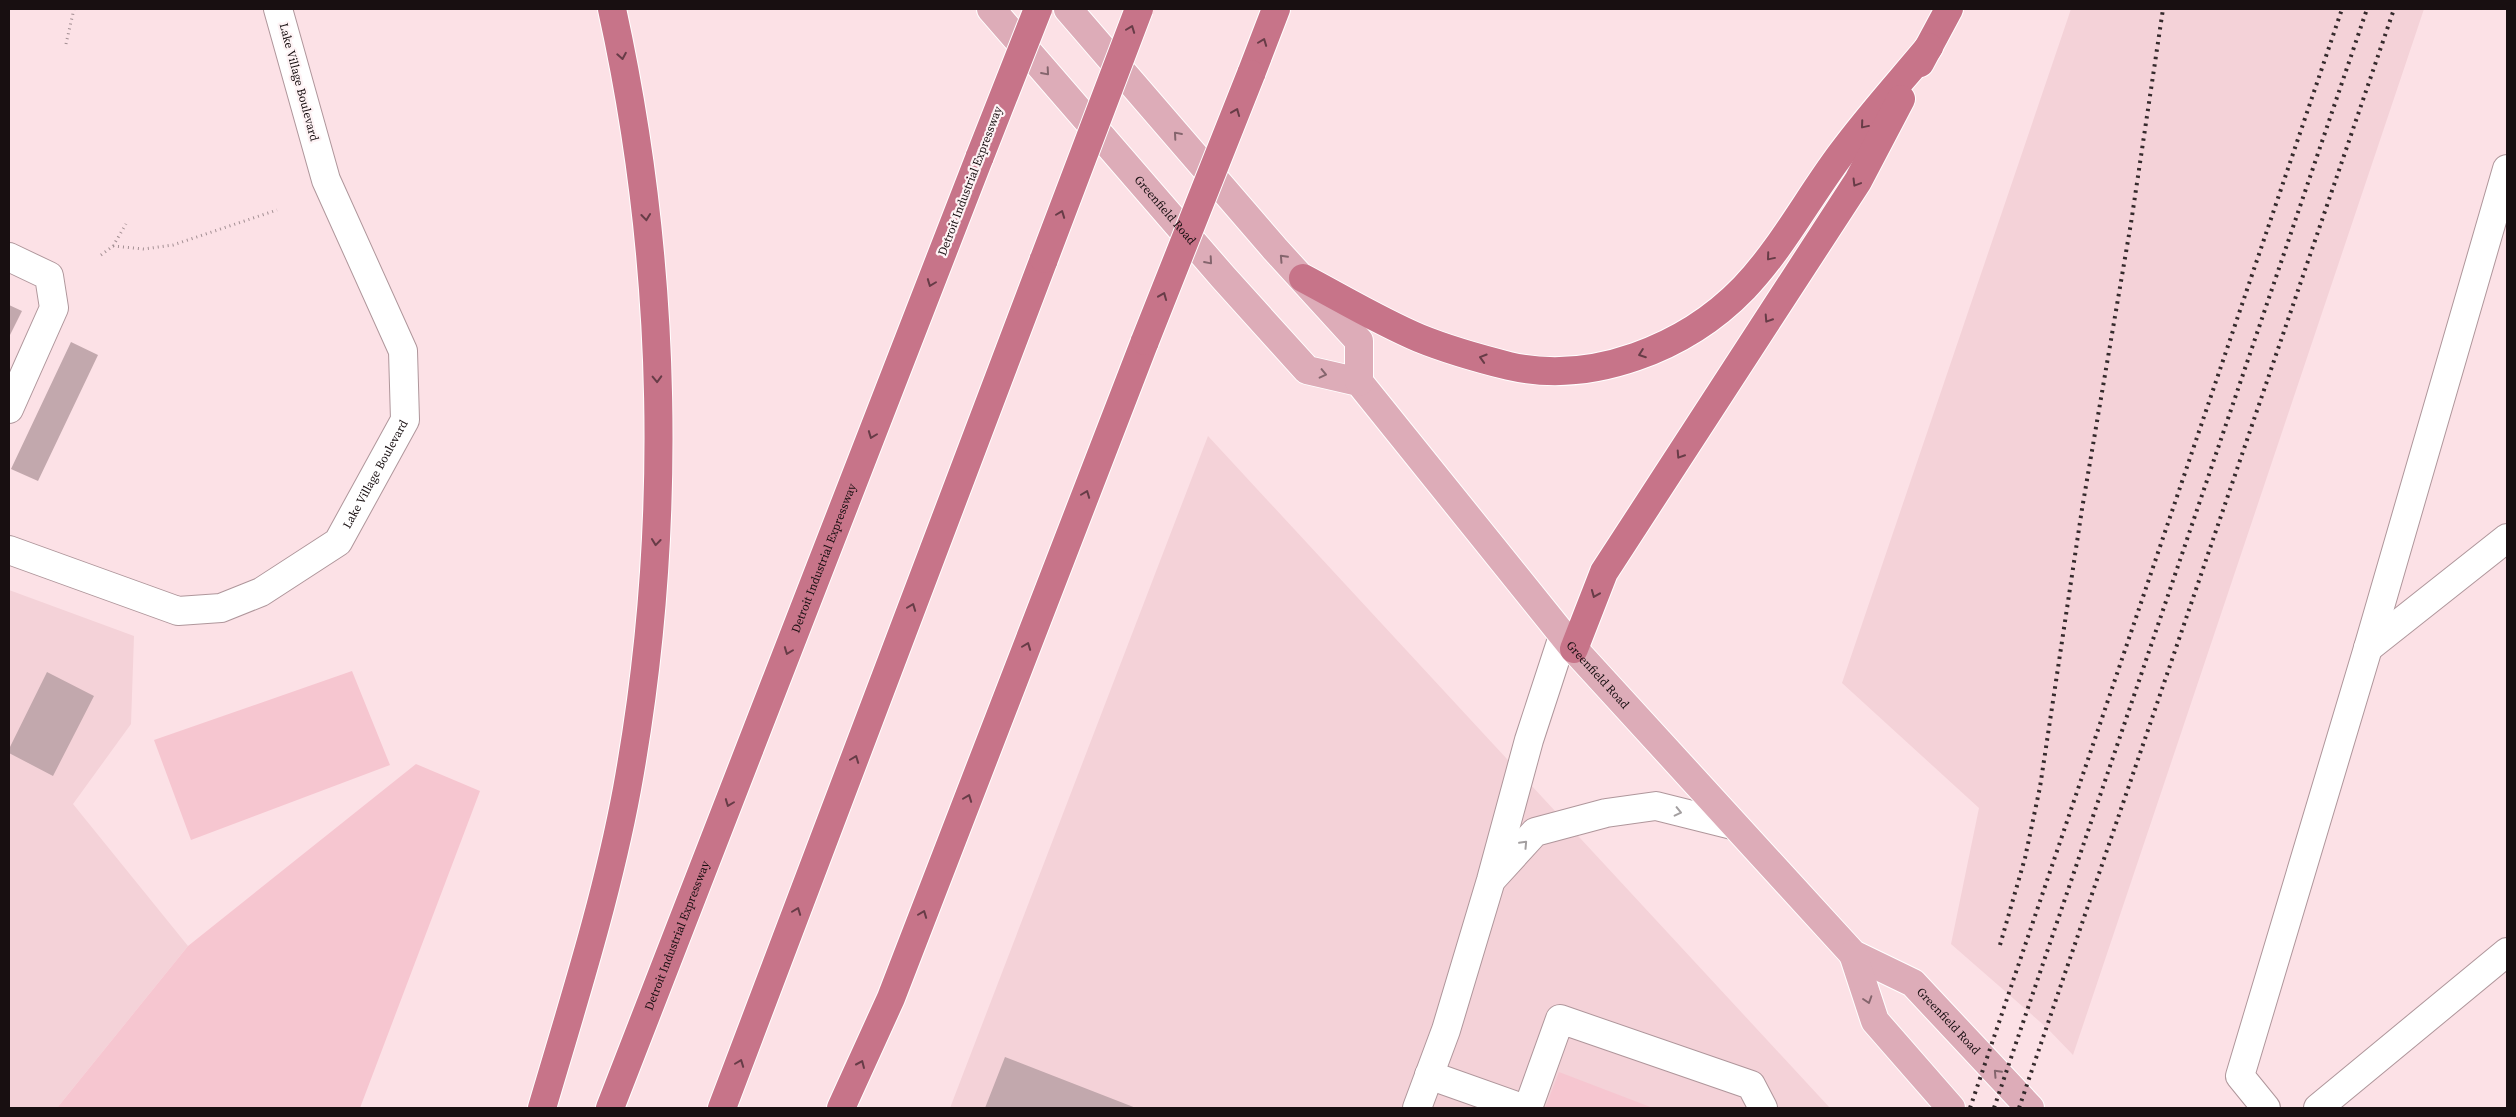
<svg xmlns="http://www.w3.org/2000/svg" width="2516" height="1117" viewBox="0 0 2516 1117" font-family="'Source Serif 4',serif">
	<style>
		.built { fill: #f4d2d8 }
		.green { fill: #f6c6d0 }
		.building { fill: #c2a8ad }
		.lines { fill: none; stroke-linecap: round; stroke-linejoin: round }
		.minor-casing { stroke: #af969b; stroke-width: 30 }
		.major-casing { stroke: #fff; stroke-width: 30 }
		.highway-casing { stroke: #fff; stroke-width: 30 }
		.path { stroke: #a38f93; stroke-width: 3; stroke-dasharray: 1 4; stroke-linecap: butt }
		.minor { stroke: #fff; stroke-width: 28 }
		.major { stroke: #ddacb8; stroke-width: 28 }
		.highway { stroke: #c77489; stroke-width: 28 }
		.rail { stroke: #352a2c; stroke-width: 4; stroke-dasharray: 2.5 5; stroke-linecap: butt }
		.highway-bridge-casing { stroke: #fff; stroke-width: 30; stroke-linecap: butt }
		.highway-bridge { stroke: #c77489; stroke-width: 28 }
		.oneway { stroke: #673c47 }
		.oneway2 { stroke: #84656d }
		.oneway3 { stroke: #a39fa0 }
		.labels { text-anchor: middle; stroke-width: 4.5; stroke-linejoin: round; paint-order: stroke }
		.street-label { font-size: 12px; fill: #180f11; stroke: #fef3f5 }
	</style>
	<rect width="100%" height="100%" fill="#fce1e6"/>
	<path class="built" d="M2071,9h353l-351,1046 -26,-27 -96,-84 28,-136 -137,-125z
		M1208,436l622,672h-880z
		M9,590l125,46 -3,88 -58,80 115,142 -131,162h-48z"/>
	<path class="green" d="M352,671l38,94 -199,75 -37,-100z
		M416,764l64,27 -120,317h-303l131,-162z
		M1559,1072l94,36h-108z"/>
	<path class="building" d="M9,305l13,6 -13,26z
		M71,342l27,13 -60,126 -27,-12z
		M47,672l47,24 -41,80 -44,-23v-4z
		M1005,1057l131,51h-151z"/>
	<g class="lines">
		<g class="minor-casing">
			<g id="minor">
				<path d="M9,257l40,19 5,32 -45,101"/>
				<path id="s1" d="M9,550l169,61 43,-3 40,-16 77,-50 67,-122 -2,-69 -77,-171 -48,-171"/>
				<path d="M2368,648l139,-110"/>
				<path d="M1494,877l41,-45 71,-19 50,-7 76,19"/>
				<path d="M1429,1075l93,33"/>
				<path d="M1417,1108l29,-78 45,-150 38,-140 34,-104"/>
				<path d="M1528,1108l32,-89 191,66 12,23"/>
				<path d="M2266,1108l-26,-32 128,-428 139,-479"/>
				<path d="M2318,1108l189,-156"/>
			</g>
		</g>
		<g class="major-casing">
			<g id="major">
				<path id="s2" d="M991,9l232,268 84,93 52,12 215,267 279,305 60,29 117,125"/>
				<path d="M1068,9l207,240 84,92v41"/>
				<path d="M1853,954l22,67 76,87"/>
			</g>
		</g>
		<g class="highway-casing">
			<g id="highway">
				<path d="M1920,63l29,-54"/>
				<path d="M1251,74l25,-65"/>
				<path d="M1303,278c38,20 76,43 116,60 27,11 62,21 90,28 83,19 177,-18 235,-78 38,-40 64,-90 97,-134 27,-37 59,-72 88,-107"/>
				<path d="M1574,649l30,-77 254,-391 43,-82"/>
				<path d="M542,1108c31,-105 65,-211 85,-319 47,-258 41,-525 -15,-780"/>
				<path id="s3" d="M610,1108l370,-952"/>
				<path d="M722,1108l322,-849"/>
				<path d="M841,1108l50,-110 254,-657"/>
			</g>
		</g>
		<path class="path" d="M66,44l8,-35
			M113,246l31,3 29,-4 104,-35
			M101,255l12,-9 13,-22"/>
		<use href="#minor" class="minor"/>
		<use href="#major" class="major"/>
		<use href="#highway" class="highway"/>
		<path class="rail" d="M2000,945l25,-87 15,-71 42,-278 49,-286 32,-214
			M1970,1108l372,-1099
			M1994,1108l373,-1099
			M2019,1108l375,-1099"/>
		<g class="highway-bridge-casing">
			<path id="highway-bridge" d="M980,156l58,-147
				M1044,259l95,-250
				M1145,341l106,-267"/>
		</g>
		<use href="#highway-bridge" class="highway-bridge"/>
	</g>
	<defs><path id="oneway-chevron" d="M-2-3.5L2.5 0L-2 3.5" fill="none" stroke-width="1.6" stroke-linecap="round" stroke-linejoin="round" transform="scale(1.25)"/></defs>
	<g class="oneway">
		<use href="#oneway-chevron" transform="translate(1131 29) rotate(-69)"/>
		<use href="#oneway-chevron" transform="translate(1263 42) rotate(-69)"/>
		<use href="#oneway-chevron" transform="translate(622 56) rotate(80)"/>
		<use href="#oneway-chevron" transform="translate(1236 112) rotate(-68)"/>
		<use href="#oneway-chevron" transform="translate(1864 125) rotate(130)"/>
		<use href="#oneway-chevron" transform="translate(1856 183) rotate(121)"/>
		<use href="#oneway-chevron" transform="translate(1061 214) rotate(-69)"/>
		<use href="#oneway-chevron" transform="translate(646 217) rotate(84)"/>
		<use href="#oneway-chevron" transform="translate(1770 257) rotate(130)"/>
		<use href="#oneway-chevron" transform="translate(931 283) rotate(111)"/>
		<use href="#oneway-chevron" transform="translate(1163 296) rotate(-68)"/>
		<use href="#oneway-chevron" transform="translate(1768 319) rotate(123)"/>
		<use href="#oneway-chevron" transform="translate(1642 354) rotate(160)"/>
		<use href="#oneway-chevron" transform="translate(1483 358) rotate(-163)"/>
		<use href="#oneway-chevron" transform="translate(657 379) rotate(88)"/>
		<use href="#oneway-chevron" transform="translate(872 435) rotate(111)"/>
		<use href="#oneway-chevron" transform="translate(1680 455) rotate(123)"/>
		<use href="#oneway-chevron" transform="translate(1086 494) rotate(-69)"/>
		<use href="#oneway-chevron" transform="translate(656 542) rotate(96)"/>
		<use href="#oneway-chevron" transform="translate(1595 594) rotate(112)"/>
		<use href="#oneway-chevron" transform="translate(912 607) rotate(-69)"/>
		<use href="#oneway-chevron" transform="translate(1027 646) rotate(-69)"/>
		<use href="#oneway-chevron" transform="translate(788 651) rotate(111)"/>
		<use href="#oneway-chevron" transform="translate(855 759) rotate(-69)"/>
		<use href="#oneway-chevron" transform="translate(968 798) rotate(-69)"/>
		<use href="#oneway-chevron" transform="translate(729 803) rotate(111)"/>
		<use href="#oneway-chevron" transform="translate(797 911) rotate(-69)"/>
		<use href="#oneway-chevron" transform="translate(923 914) rotate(-69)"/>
		<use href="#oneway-chevron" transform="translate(740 1063) rotate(-69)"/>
		<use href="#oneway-chevron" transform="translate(861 1064) rotate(-66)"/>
	</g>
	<g class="oneway2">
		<use href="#oneway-chevron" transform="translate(1046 72) rotate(49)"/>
		<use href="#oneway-chevron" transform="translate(1177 135) rotate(-131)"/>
		<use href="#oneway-chevron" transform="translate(1283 258) rotate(-133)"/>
		<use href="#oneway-chevron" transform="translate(1209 261) rotate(49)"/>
		<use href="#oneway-chevron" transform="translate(1323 374) rotate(13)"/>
		<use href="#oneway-chevron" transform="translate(1868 1000) rotate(72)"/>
		<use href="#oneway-chevron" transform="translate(1997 1073) rotate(-133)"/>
	</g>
	<g class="oneway3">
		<use href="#oneway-chevron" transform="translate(1678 812) rotate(13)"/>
		<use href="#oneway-chevron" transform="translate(1524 844) rotate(-47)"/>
	</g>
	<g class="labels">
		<g class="street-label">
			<text transform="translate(299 82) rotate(75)" y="4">Lake Village Boulevard</text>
			<text transform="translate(970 181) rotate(-69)" y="4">Detroit Industrial Expressway</text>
			<text dy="4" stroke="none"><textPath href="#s2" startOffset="266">Greenfield Road</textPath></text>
			<text dy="4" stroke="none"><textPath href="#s1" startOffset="435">Lake Village Boulevard</textPath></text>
			<text dy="4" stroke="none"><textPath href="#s3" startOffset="590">Detroit Industrial Expressway</textPath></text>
			<text dy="4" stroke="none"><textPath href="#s2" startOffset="911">Greenfield Road</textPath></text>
			<text dy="4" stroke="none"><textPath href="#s3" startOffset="185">Detroit Industrial Expressway</textPath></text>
			<text dy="4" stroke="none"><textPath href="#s2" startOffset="1408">Greenfield Road</textPath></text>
		</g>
	</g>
	<rect width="2516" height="1117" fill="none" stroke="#180f11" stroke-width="20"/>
</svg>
